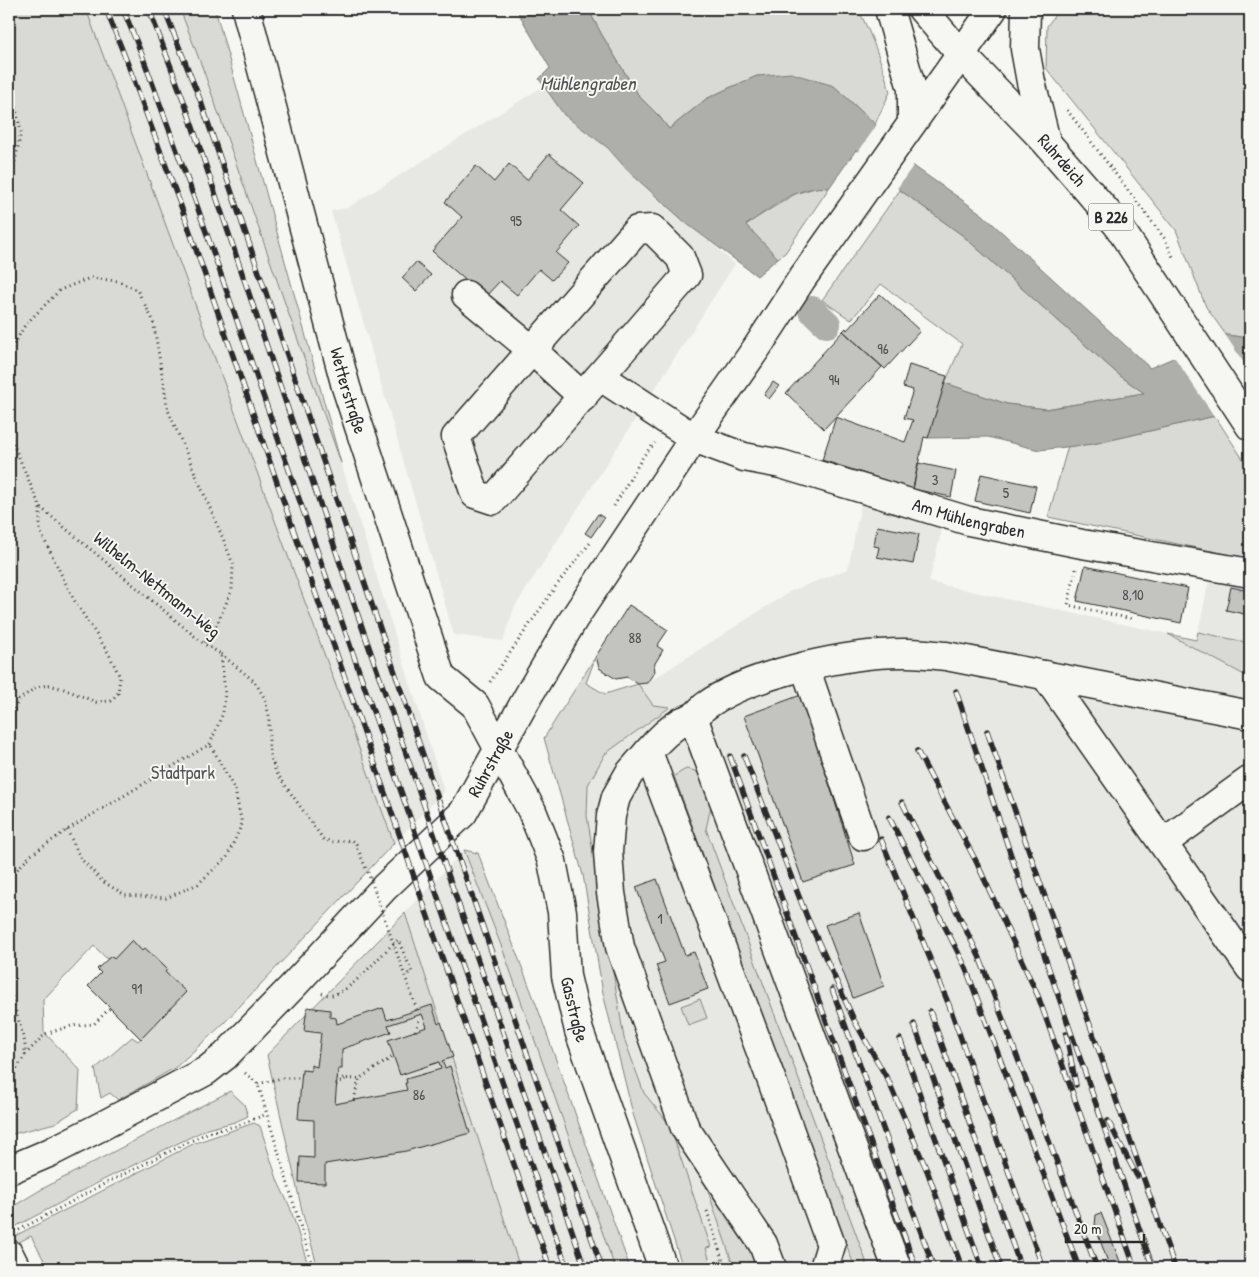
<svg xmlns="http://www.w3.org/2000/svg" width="1259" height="1277" viewBox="0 0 1259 1277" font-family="'Patrick Hand',sans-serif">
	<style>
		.built { fill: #e7e7e3 }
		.green { fill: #d9d9d5; stroke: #828280 }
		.water { fill: #aeaeab; stroke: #7a7a78 }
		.pier { fill: #f6f6f2 }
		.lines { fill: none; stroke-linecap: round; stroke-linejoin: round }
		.canal { stroke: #aeaeab; stroke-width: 28 }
		.building { fill: #c3c3c0; stroke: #2b2b2b; fill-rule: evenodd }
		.minor-casing { stroke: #2b2b2b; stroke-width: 31 }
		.major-casing { stroke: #2b2b2b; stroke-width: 31 }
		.path { stroke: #2b2b2b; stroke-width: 3; stroke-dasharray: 1 4; stroke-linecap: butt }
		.minor { stroke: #f6f6f2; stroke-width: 28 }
		.major { stroke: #f6f6f2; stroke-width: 28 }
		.rail-casing { stroke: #2b2b2b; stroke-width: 5.5 }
		.rail { stroke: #f6f6f2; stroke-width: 4; stroke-dasharray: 11; stroke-linecap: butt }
		.path-bridge { stroke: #2b2b2b; stroke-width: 3; stroke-dasharray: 1 4; stroke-linecap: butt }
		.labels { text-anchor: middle; stroke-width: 4; stroke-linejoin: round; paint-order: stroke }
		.number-label { font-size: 15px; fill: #515150 }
		.shield { fill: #f6f6f2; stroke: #686867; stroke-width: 1 }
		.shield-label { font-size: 16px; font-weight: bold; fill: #2b2b2b }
		.street-label { font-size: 18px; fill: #2b2b2b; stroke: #f6f6f2 }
		.park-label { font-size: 18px; fill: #565656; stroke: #f6f6f2 }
		.water-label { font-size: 19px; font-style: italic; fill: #525251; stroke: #f6f6f2 }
	</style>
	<rect width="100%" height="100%" fill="#f6f6f2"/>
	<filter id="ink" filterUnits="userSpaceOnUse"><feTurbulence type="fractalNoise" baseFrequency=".02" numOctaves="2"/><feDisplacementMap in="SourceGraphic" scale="10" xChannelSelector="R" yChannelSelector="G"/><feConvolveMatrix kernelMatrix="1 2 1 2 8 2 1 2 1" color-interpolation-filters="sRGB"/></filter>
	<g filter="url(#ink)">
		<path class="built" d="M86,9h94l24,63 137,391 103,328 -50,52z
			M544,86l20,29 44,33 20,23 107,93 -221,344 -11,33 -49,-6 -123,-424 16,-3z
			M861,504l81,25 -13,53 239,52 82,44v590h-567l-50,-154 -30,-121 -20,-118 -32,-112 102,-58 -15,-21 9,-1 144,-92 57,-22z
			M1209,581l41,8v54l-52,-11z
			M464,850l40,103 111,315h-95l-115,-355z"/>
		<path class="green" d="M9,9h77l308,834 -171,181 -47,43 -58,33 -8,-7 -9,5 -6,-29 37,-32 6,4 48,-49 -21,-20 2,-3 -22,-21 -3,3 -10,-10 -18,18 -3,-3 -4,3 -13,-13 -51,54 1,32 36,38 -2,39 -23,14 -46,12z
			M180,9h35l126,454 -137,-391z
			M588,9h270c14,26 24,55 32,83l-15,32 -41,-38 -77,-10 -28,12 -23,11 -37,30 -10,-13 -20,-20 -37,-61z
			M1059,9h191v329l-24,-3 -20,-28 -30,-77 -130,-162 1,-42z
			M818,187l11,1 -44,65 -7,5 -33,-33 50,-31z
			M900,190l62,45 157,140 25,18 -98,16 -39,-5 -62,-21 17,-39 -81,-60 -30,36 -29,-20z
			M1215,416l35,54v89l-202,-42 20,-71 25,-2z
			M1198,632l52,11v35l-82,-44 28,6z
			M596,656l-10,27 19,11 33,-10 15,21 17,2 -65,47 -17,31 -1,31 37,222 20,55 25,31 42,123 -5,1 6,20h-29l-50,-154 -30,-121 -20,-118 -39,-137z
			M686,769l10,2 7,9 9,21 -6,28 160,432v7h-11l-181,-492z
			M464,850l14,3 60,156 92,259h-15l-111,-315z
			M405,913l115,355h-202l-15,-53 -36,-160z
			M700,999l7,19 -19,7 -7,-19z
			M230,1091l14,13 4,12 -13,6 -28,7 -102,50 -96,51v-21l33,-20z
			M254,1123l6,3 18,56 12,25 19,61h-261l-17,-32 -18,9 -4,-6 186,-96z
			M709,1184l42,60 3,13 -2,11h-18l-28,-83z"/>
		<path class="water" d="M516,9h72l14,26 37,61 20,20 10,13 37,-30 23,-11 28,-12 34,-3 43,13 41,38 40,43 67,47 168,154 76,-33 24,3v77l-35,1 -122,28 -54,6 -51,-13 -60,1 17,-55 62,21 39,5 98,-16 -25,-18 -157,-140 -62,-45 -44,-40 -27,38c-31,-4 -59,21 -83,37l32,33 -21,18 -70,-52 -59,-53 -20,-23 -44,-33 -25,-36 11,-11z"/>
		<path class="pier" d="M878,123l37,40 -19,27 -39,-36z
			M1224,333l26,39v46l-34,1 -43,-64z"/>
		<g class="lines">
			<path class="canal" d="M812,310l15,14"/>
		</g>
		<path class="building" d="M549,154l35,29 -23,27 18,16 -23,27 12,10 -16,17 -13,-11 -22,26 -17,-14 -15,16 -53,-46 30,-34 -17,-15 31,-36 18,16 15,-18 18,16z
			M416,262l15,13 -15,16 -14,-13z
			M880,294l40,37 -35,38 -42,-38 3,-3 1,2z
			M843,331l39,36 -58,62 -38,-36z
			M909,365l38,11 -19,62 -4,-1 -11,52 -91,-29 14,-43 69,25 8,-22 -9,-2 9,-28 -10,-3z
			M773,382l6,4 -10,13 -5,-4z
			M918,463l38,8 -5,26 -38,-8z
			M981,474l55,12 -6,27 -55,-12z
			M598,514l6,4 -13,19 -6,-4z
			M877,526l42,8 -6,30 -36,-7 2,-10 -5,-1z
			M1085,566l103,22 -7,35 -104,-22z
			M1231,587l19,4 -1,24 -23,-5z
			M629,605l39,25 -11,16 6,4 -9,15 1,6 -8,12 -9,1 -11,-7 -11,2 -17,-11 -3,-12z
			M801,695l54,170 -52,17 -59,-166z
			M657,879l28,76 9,-3 14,37 -38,14 -14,-38 9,-3 -29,-75z
			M859,913l25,73 -31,12 -28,-73z
			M132,940l10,11 3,-3 22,21 -2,3 21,20 -45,47 -53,-53 13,-13 -4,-4 14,-13 3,3z
			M432,1005l6,19 3,-2 12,35 -11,4 3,7 5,-2 20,67 -64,18 -81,13v19l-26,-1 1,-25 14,1v-38l-16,-1 4,-49 9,1v-6l6,2 4,-34 -17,-2 3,-24 23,3v7l6,1 1,6 46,-16 4,12zM422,1014l5,13 -39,13 12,35 39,-13 2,7 -35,10 1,4h-2l2,7 -72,14 3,-35h4v-20l49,-17 -3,-7z
			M1101,1213l20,51 -11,4 -15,-42 1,-11z"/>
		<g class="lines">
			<g class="minor-casing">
				<g id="minor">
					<path id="s1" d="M246,9l100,378 95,290 34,28 57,106 20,50 10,51 4,64 13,55 84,237"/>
					<path d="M652,229l28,28 7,18 -194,225 -18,-6 -19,-57 181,-207z"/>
					<path d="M466,295l66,55 51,47"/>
					<path id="s2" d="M601,377l93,61 50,19 37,7 188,57 113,23 168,29"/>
					<path d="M805,667l58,169"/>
					<path d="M1045,675l205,293"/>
					<path d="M693,717l204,551"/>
					<path d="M648,752l-19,22 -13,23 -5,19 -3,36 3,41 9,54 65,181 78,116 9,24"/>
					<path d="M1163,843l87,-63"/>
					<path d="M9,1254l7,14"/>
					<path d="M824,1268l7,-23 -58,-161 -125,-332c10,-12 20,-22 33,-30 5,-3 10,-3 14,-6 4,-3 7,-8 12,-11 44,-32 146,-53 201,-52 13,0 26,2 38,3l304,59"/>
				</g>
			</g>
			<g class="major-casing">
				<g id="major">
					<path d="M889,9l23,80v34"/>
					<path id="s3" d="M922,9l38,44 86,89 71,82 133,202"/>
					<path d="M1026,9l-1,40 6,33 15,59"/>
					<path id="s4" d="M9,1170l42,-18 47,-24 108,-57 19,-15 68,-70 92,-99 78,-74 68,-122 42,-71 121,-182 64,-92 43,-66 192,-271"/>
				</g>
			</g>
			<path class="path" d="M9,78l12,54 -12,59
				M1067,110l98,129 8,18
				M9,353l16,-28 35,-35 30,-12 28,3 19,9 16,30 15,90 54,126 11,28 -1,26 -15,34 -13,20
				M9,434l31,73 164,137 17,10 4,39 -2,20 -13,31 -143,86 -36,25 -22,23
				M614,506l30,-51 11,-12
				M1076,569l-8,36 64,14
				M221,654l34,28 10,17 4,17v36l7,20 47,67 9,3 19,-2 5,4 10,25
				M490,682l66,-96 34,-43
				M9,718l10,-18 17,-13 13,-2 15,4 32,13 15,-1 7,-8 2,-16 -11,-23 -35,-54 -34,-69v-23
				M67,830l14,29 21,22 23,14 41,3 32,-14 29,-27 15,-33 -7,-34 -25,-46
				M9,987l16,56v12l-16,26
				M322,993c2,1 5,2 8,2 19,0 52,-43 68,-55l14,32 -7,3
				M415,1031l3,-6 1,-7
				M25,1055l20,-21 26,-8 23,-2 16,-16
				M245,1073l13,11 55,184
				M337,1078l22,1 35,-23
				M258,1084l24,-6h17
				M336,1085l9,-6
				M354,1100l5,-21
				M707,1211l18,57
				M19,1230l89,-48 101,-50 27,-6 31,-12"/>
			<use href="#minor" class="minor"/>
			<use href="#major" class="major"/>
			<g class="rail-casing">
				<path id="rail" d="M106,9l21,53 55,147 368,1059
					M123,9l19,46 54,148 371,1065
					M149,9l37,98 160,474 239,687
					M164,9l37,93 234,688 167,478
					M956,691l94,281 103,296
					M987,731l188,537
					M917,751l59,110 62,135 97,272
					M730,756l186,512
					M744,756l63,161 47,103 35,62 39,91 34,95
					M902,802l77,154 118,312
					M889,817l76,149 114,302
					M881,839l68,166 94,263
					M832,989l102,279
					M930,1011l91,257
					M914,1024l87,244
					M1066,1034l10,51
					M900,1039l82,229
					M1108,1121l29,55"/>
			</g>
			<use href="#rail" class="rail"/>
			<path class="path-bridge" d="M368,872l49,138"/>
		</g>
	</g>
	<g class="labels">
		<g class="number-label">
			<text x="516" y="226">95</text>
			<text x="883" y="354">96</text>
			<text x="834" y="385">94</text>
			<text x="935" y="485">3</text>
			<text x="1006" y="498">5</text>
			<text x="1133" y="600">8,10</text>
			<text x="635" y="643">88</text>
			<text x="660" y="924">1</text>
			<text x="137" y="994">91</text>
			<text x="419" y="1100">86</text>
		</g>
		<rect class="shield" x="1088.5" y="203.5" width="45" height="27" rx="4"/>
		<g class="shield-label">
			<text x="1111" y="223">B 226</text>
		</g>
		<g class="street-label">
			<text dy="6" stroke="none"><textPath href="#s3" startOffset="206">Ruhrdeich</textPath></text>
			<text dy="6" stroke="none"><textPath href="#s1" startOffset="395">Wetterstraße</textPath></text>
			<text dy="6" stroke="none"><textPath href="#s2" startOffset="398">Am Mühlengraben</textPath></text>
			<text transform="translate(157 585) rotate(39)" y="6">Wilhelm-Nettmann-Weg</text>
			<text dy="6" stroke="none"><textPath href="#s4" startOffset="642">Ruhrstraße</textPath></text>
			<text dy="6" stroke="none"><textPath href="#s1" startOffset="1065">Gasstraße</textPath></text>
		</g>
		<g class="park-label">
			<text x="183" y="779">Stadtpark</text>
		</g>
		<g class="water-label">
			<text x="588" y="90">Mühlengraben</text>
		</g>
	</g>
	<rect width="1259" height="1277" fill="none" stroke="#f6f6f2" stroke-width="30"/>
	<rect x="15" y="15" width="1229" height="1247" fill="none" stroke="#2b2b2b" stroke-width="2" filter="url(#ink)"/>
	<path d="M1066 1234v8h78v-8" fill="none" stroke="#2b2b2b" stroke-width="2.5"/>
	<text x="1074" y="1234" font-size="15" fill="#2b2b2b" stroke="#f6f6f2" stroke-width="4" paint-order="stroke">20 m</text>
</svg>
